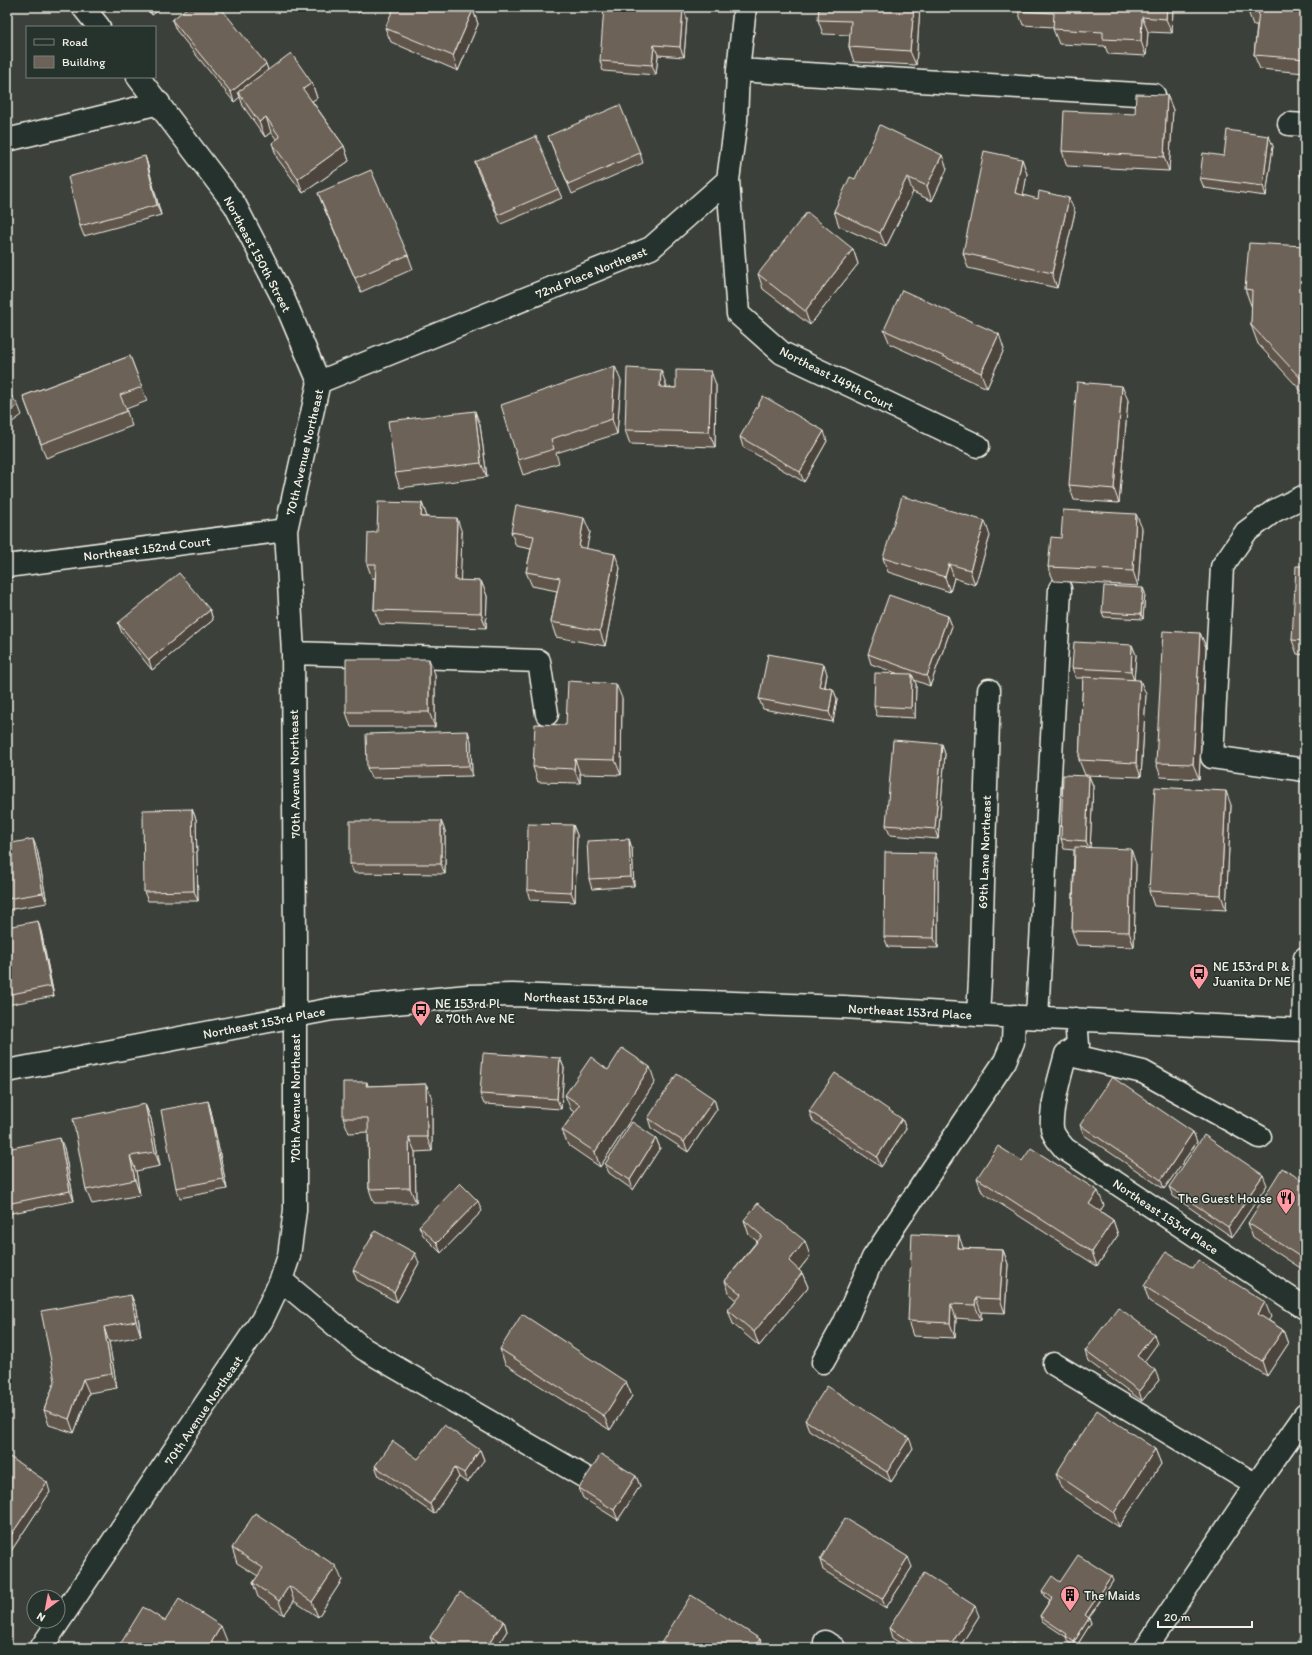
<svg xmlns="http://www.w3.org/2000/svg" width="1312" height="1655" viewBox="0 0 1312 1655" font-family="Itim,sans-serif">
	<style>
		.green { fill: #567158; stroke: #a5b1a0 }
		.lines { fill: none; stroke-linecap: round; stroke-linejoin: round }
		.minor-casing { stroke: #f4f1e8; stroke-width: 25 }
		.minor { stroke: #26332d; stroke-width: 22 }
		.wall { fill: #5e544c; stroke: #f4f1e8 }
		.shaded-wall { fill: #4c453e; stroke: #f4f1e8 }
		.building { fill: #6d6258; stroke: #f4f1e8 }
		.labels { text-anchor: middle; stroke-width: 3; stroke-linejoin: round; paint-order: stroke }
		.street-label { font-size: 13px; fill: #f4f1e8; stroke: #26332d }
		.poi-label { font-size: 13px; fill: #f4f1e8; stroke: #26332d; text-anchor: start }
	</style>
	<rect width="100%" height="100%" fill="#3b413a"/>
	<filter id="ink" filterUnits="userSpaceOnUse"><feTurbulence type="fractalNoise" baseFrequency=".025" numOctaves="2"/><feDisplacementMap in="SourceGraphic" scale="8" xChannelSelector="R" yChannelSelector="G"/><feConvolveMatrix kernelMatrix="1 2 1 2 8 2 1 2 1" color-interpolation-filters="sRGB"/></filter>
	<g filter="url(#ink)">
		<path class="green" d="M1305,1629v19h-12z"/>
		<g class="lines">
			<g class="minor-casing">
				<path id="minor" d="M83,7l16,20
					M738,70l416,25
					M138,77l97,128 50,97 34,80
					M1289,124l16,1
					M7,140l152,-37
					M728,180l10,134 44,39 196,93
					M319,382l332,-134 77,-68 8,-59 2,-51 7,-63
					M1305,496l-31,15 -28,21 -24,35 -10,190 93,13
					M7,566l279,-36
					M293,653l246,8 8,53
					M978,1015l2,-35 9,-290
					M1037,1017l23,-428
					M1076,1019l2,26 -12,9c-5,19 -16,54 -14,74 1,8 8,15 13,21l240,159
					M1303,1030l2,-72
					M1066,1054l77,18 117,65
					M7,1071l325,-62 136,-13 44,-1 331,12 135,8 327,15
					M281,1280l83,69 219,127
					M823,1362l21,-38 29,-66 132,-197 8,-19 1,-26
					M1054,1364l202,121 -110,163
					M1256,1485l49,-70
					M825,1642l9,6
					M41,1648l221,-328 19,-40 8,-24 6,-46v-269l-2,-288 -7,-123 33,-148"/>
			</g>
			<use href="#minor" class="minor"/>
		</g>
		<path class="wall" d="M146,7h17l-11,8z
			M354,7h13l-9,6z
			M819,7h101l-4,58 -62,-3 -5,-15 1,-12 -27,-1 -5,-14z
			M1173,7l-1,26 -24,-1 -2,24 -38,-2 -3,-8 -46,-2 -6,-15v-2l-30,-2 -5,-14z
			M1305,7v66l-45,-4 -6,-14 3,-30h-4l-5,-14z
			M473,10l5,14 -20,47 -67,-29 -6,-14z
			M687,18l-3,39 -26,-2 -2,20 -53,-4 -3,-10z
			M172,20l94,44 2,6 44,13 5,15 -5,3 32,45 5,15 -46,32 -26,-35 -5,-15 5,-3 -6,-8 -6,5 -22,-31 -3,-9 -6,5 -58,-72z
			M1167,95l6,15 -4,61 -102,-5 -5,-15 73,-37z
			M548,136l92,17 3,10 -71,31z
			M1305,141v44h-1l-4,-10z
			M1273,146l-7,50 -62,-8 -4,-10 24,-22z
			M145,156l3,10 13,49 -77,21 -4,-10z
			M1022,159l5,15 -4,21 52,17 -18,76 -89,-20 -5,-15z
			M475,162l83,27 4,9 -61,26 -23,-52z
			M947,169l-15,32 -19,-9 -27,55 -47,-21 -5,-15 21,-32z
			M318,193l90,62 5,14 -52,23 -37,-84z
			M1305,246v149l-47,-51 -7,-19 1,-17 -7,-19z
			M853,249l5,15 -48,61 -47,-36 -5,-15z
			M884,330l120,19 -17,39 -97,-44z
			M130,356l17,45 -21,8 6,17 -86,32 -23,-62z
			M621,381l-4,53 -61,19 3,10 -36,12 -5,-15z
			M666,384v3l10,1 40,-3 -1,62 -85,-3 -5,-14z
			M1128,400l-9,103 -45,-3 -5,-15z
			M480,425l7,52 -87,11 -5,-15z
			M740,437l87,4 -23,41 -61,-35z
			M422,503l5,14 35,16 -2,48h21l6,15 -1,32 -106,-4 -6,-14 1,-32h-3l-5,-14 10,-32z
			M1142,528l-4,58 -84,-5 -6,-14 13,-29z
			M511,532h79l-4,16 34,20 -15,78 -49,-9 -5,-15 6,-31 -25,-5 -6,-14 5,-23 -15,-3z
			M990,536l-15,49 -21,-7 -4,14 -62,-20 -5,-14z
			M1305,566v89l-8,-1 -5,-14z
			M1143,588l2,5 -2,26 -39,-2 -2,-5z
			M210,610l3,10 -61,50 -30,-37 -4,-10z
			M948,616l4,10 -22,60 -16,-6 2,4 -1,34 -38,-2 -3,-10 25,-32 -28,-10 -3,-10z
			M1200,633l6,14 -7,132 -38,-2 -5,-14z
			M1132,645l4,10 -2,24 12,15 -5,83 -56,-2 -6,-15 4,-82h-7l-4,-10z
			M435,674v53h-84l-5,-15z
			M827,674l-2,13 8,2 4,10 -4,23 -70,-13 -4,-10z
			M622,698l-1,77 -41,-1v9l-42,-1 -5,-15 33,-42z
			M471,741l1,35 -101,2 -4,-10z
			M942,744l3,10 -7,85 -48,-4 -4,-10z
			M1089,776l4,10 -3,62 46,16 -2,83 -57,-2 -5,-14 2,-81 -10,-1 -3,-10z
			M1231,805l-5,105 -72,-4 -5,-15z
			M192,809l4,10 2,82h-50l-4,-9z
			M441,821l4,10v43l-91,-1 -4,-9z
			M573,825l4,10 -2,67 -45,-2 -3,-10z
			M629,839l3,10 2,37 -42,3 -3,-10z
			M7,844l30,5 10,54 -40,7z
			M935,853l3,9v86l-50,-1 -4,-10z
			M7,927l34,4 13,65 -47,9z
			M560,1058l4,10 -3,41 -77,-5 -4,-10z
			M608,1070l47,12 -55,85 -32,-22 -6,-15 13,-18 -4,-2 -6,-15z
			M367,1082l1,4 58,-2 6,14v53l-17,1 1,51h-42l-5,-14 -1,-57 -19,1 -6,-15z
			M714,1099l3,10 -29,43 -37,-24 -3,-10z
			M208,1101l3,10 16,78 -47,9 -4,-10z
			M145,1104l6,15 9,47 -24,5 4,24 -48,9 -6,-14z
			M809,1111l93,8 4,10 -25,38 -68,-46z
			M1080,1125l113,7 4,10 -33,47 -80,-54z
			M656,1138l4,10 -27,42 -24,-17 -4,-9z
			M64,1148l10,53 -67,13v-65z
			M1022,1161l82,44 -4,6 13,9 5,15 -21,31 -115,-74 -5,-14z
			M1305,1182v89l-52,-34 -5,-14z
			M1267,1185l-35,52 -59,-41 -4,-9z
			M482,1211l-41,42 -18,-18 -4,-9z
			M744,1220l66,36 -11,14 3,3 6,14 -49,59 -26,-22 -5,-14 8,-10 -6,-5 -5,-14 32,-40 -8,-6z
			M963,1248l40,2 5,14 -3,49 -24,-1v8l-25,-2 -1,20 -42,-2 -5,-15z
			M419,1263l-22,39 -40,-22 -4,-10z
			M1144,1286l127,31 -3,3 15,10 5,14 -21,32 -118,-75z
			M131,1295l6,15 4,26 -32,6 8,46 -28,5 -15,40 -25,-8 -5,-15 11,-29z
			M1157,1344l-13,17 15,19 -17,21 -54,-40 -3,-10z
			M500,1349l126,33 6,14 -22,34 -105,-66z
			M805,1420l108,28 -22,34 -82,-52z
			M1155,1449l6,15 -42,63 -58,-39 -5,-14z
			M480,1450l4,10 -17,23 -8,-6 -25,37 -55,-38 -4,-10z
			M7,1462l43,30 -39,59 -4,-3z
			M636,1476l4,10 -22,34 -35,-22 -4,-10z
			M232,1548l110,32 -24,37 -24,-16 -10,14 -26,-18 -5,-14 5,-7 -21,-13z
			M820,1560l92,7 -26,41 -63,-38z
			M1113,1581l-24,37 2,5 -15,24 -8,-5 -2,-5 -24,-16 -2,-5 10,-16 -6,-4 -2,-5 18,-9z
			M979,1616l-20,32h-51l-16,-10 -3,-10z
			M504,1621l3,10 -11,17h-60l-2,-1 -4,-10z"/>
		<path class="shaded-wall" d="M149,7h14l-11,8z
			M356,7h11l-9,6z
			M914,7h6l-4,58 -6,-14z
			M1167,7h6l-1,26 -6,-14z
			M683,8l4,10 -3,39 -4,-10z
			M473,10l5,14 -20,47 -5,-15z
			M1142,17l6,15 -2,24 -5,-15z
			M654,45l4,10 -2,20 -4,-10z
			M266,64l3,9 -31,19 2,5 -6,5 -3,-10z
			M312,83l5,15 -8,5 -6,-14z
			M1167,95l6,15 -4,61 -5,-14z
			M266,117l5,15 -6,5 -6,-15z
			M1269,136l4,10 -7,50 -3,-10z
			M344,146l5,15 -46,32 -5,-14z
			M942,155l5,14 -15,32 -5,-15z
			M145,156l3,10 13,49 -4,-10z
			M1022,159l5,15 -6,34 -6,-15z
			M907,177l6,15 -27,55 -6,-14z
			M1069,198l6,14 -18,76 -5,-15z
			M853,249l5,15 -48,61 -5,-14z
			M999,334l5,15 -17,39 -6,-15z
			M615,366l6,15 -4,53 -5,-15z
			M661,370l5,14 -1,17 -5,-14z
			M711,371l5,14 -1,62 -6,-15z
			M1122,386l6,14 -9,103 -5,-14z
			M18,405l4,10 -15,11v-12z
			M475,411l5,14 7,52 -6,-14z
			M824,431l3,10 -23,41 -4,-10z
			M422,503l5,14h-6z
			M1136,514l6,14 -4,58 -5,-15z
			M457,518l5,15 -2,62 -5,-15z
			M584,518l6,14 -6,29 -5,-14z
			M985,521l5,15 -15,49 -5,-15z
			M615,554l5,14 -15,78 -5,-15z
			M949,564l5,14 -4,14 -5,-15z
			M481,581l6,15 -1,32 -5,-15z
			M1143,588l2,5 -2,26 -2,-5z
			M210,610l3,10 -61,50 -3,-10z
			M948,616l4,10 -22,60 -3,-10z
			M1200,633l6,14 -7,132 -6,-15z
			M1132,645l4,10 -2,26 -3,-10z
			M429,659l6,15v53l-6,-15z
			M824,664l3,10 -4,22 -4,-10z
			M912,674l4,10 -1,34 -4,-10z
			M1140,680l6,14 -5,83 -5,-14z
			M616,684l6,14 -1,77 -6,-15z
			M833,689l4,10 -4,23 -4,-10z
			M468,731l3,10 1,35 -3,-10z
			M942,744l3,10 -7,85 -3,-10z
			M575,759l5,15v9l-6,-14z
			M1089,776l4,10 -3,64 -4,-9z
			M1226,791l5,14 -5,105 -5,-15z
			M192,809l4,10 2,82 -4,-10z
			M441,821l4,10v43l-4,-10z
			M573,825l4,10 -2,67 -4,-10z
			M33,839l4,10 10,54 -4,-10z
			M629,839l3,10 2,37 -3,-9z
			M1131,849l5,15 -2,83 -5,-15z
			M935,853l3,9v86l-4,-10z
			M38,921l3,10 13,65 -3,-10z
			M560,1058l4,10 -3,41 -4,-10z
			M650,1067l5,15 -55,85 -5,-15z
			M426,1084l6,14v53l-5,-14z
			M714,1099l3,10 -29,43 -4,-10z
			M208,1101l3,10 16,78 -4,-10z
			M145,1104l6,15 9,47 -5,-14z
			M902,1119l4,10 -25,38 -4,-10z
			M1193,1132l4,10 -33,47 -3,-9z
			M409,1137l6,15 1,51 -6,-15z
			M60,1138l4,10 10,53 -4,-10z
			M656,1138l4,10 -27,42 -3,-10z
			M130,1156l6,15 4,24 -5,-15z
			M1263,1175l4,10 -35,52 -4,-10z
			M1098,1191l6,14 -9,14 -6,-15z
			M478,1201l4,10 -41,42 -4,-10z
			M1113,1220l5,15 -21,31 -5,-14z
			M959,1236l5,14 -6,-2z
			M805,1241l5,15 -16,20 -5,-15z
			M1003,1250l5,14 -3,49 -5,-14z
			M415,1253l4,10 -22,39 -3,-10z
			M802,1273l6,14 -49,59 -5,-14z
			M131,1295l6,15 4,26 -5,-15z
			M976,1298l5,14v8l-6,-15z
			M1265,1302l6,15 -8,11 -5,-14z
			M951,1304l5,14 -1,20 -5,-15z
			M104,1327l5,15 8,46 -5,-14z
			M1283,1330l5,14 -21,32 -5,-15z
			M1154,1334l3,10 -16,22 -4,-10z
			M1155,1370l4,10 -17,21 -3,-10z
			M83,1379l6,14 -15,40 -5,-14z
			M626,1382l6,14 -22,34 -6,-14z
			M909,1438l4,10 -22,34 -4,-10z
			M1155,1449l6,15 -42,63 -5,-14z
			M480,1450l4,10 -17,23 -3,-10z
			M455,1468l4,9 -25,37 -4,-10z
			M636,1476l4,10 -22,34 -4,-10z
			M47,1482l3,10 -39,59 -4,-10z
			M908,1557l4,10 -26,41 -4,-9z
			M336,1566l6,14 -24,37 -6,-15z
			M1111,1576l2,5 -26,39 -2,-5z
			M289,1586l5,15 -10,14 -5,-14z
			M975,1606l4,10 -20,32h-10z
			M1089,1618l2,5 -15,24 -2,-5z
			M504,1621l3,10 -11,17h-10z
			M221,1626l6,15 -5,7h-14z
			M760,1639l3,9h-9z"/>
		<path class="building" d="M188,7h32l46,57 -35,28 -59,-72z
			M394,7h73l6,3 -20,46 -68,-28z
			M604,7h65l14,1 -3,39 -26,-2 -2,20 -52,-4z
			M819,7h95l-4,44 -61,-4 2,-26 -33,-1z
			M1018,7h149l-1,12 -24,-2 -1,24 -38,-2v-7l-50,-3 1,-16 -36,-2z
			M1248,7h57v52l-51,-4 5,-44h-11z
			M291,53l21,30 -9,6 41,57 -46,33 -26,-36 8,-6 -14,-20 -7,5 -21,-30z
			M1136,94l31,1 -3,62 -102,-6 2,-40 71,3z
			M620,105l20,48 -72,31 -20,-48z
			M880,125l62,30 -15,31 -20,-9 -27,56 -46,-22 16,-34 5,2z
			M1227,130l42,6 -6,50 -63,-8 3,-25 21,3z
			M536,136l22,53 -60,26 -23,-53z
			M1302,141h3v34h-5z
			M984,151l38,8 -7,34 23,6 1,-8 30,7 -17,75 -89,-20z
			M145,156l12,49 -77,21 -12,-49z
			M371,170l37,85 -53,23 -37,-85z
			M807,212l46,37 -48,62 -47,-37z
			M1249,243l56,3v137l-54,-58 1,-35 -7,-1z
			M902,290l97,44 -18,39 -97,-43z
			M130,356l12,31 -22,8 7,16 -86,33 -18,-48z
			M615,366l-3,53 -61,20 3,10 -36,11 -17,-55z
			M627,368l34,2 -1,17 16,1v-18l35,1 -2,61 -84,-2z
			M1077,382l45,4 -8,103 -45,-4z
			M7,390l11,15 -11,9z
			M763,396l61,35 -24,41 -60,-35z
			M475,411l6,52 -86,10 -7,-52z
			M902,496l83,25 -15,49 -21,-6 -4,13 -62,-19z
			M378,502l44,1 -1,14 36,1 -2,62 26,1v32l-107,-3 2,-46h-9l1,-31 9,-1z
			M516,505l68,13 -5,29 36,7 -15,77 -49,-9 9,-44 -34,-6 8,-36 -23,-4z
			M1063,510l73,4 -3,57 -85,-4 3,-30 10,1z
			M1296,566h9v75l-13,-1z
			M179,573l31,37 -61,50 -31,-37z
			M1104,586l39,2 -2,26 -39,-2z
			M889,595l59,21 -21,60 -59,-22z
			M1163,631l37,2 -7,131 -37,-1z
			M1074,642l58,3 -1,26 -59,-3z
			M768,654l56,10 -5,22 14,3 -4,23 -70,-13z
			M346,659h83v53h-83z
			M875,673l37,1 -1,34 -37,-2z
			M1083,677l57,3 -4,83 -57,-3z
			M568,681l48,3 -1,76 -40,-1 -1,10 -41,-2 2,-43 31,1z
			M468,731l1,35 -102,2 -1,-34z
			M893,740l49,4 -7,85 -49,-4z
			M1063,775l26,1 -3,65 -25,-2z
			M1155,787l71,4 -5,104 -72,-4z
			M192,809l2,82 -50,1 -1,-82z
			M350,821h91v43h-91z
			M528,824l45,1 -2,67 -44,-2z
			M33,839l10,54 -36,6v-55z
			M629,839l2,38 -42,2 -2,-38z
			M1075,847l56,2 -2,83 -57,-1z
			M885,852l50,1 -1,85 -50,-1z
			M38,921l13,65 -44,9v-68z
			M622,1048l28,19 -55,85 -33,-22 18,-25 -15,-10 26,-38 17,13z
			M483,1053l77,5 -3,41 -77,-5z
			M835,1073l67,46 -25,38 -68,-46z
			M677,1074l37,25 -30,43 -36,-24z
			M1112,1077l81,55 -32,48 -81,-55z
			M343,1082h24l-1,4 60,-2 1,53h-18l1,51 -41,1 -1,-71h-25z
			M208,1101l15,78 -47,9 -15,-78z
			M145,1104l10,48 -25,4 5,24 -49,10 -13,-71z
			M632,1122l24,16 -26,42 -25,-16z
			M1204,1135l59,40 -35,52 -59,-40z
			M60,1138l10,53 -63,13v-55z
			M998,1146l24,15 9,-13 67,43 -9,13 24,16 -21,32 -115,-74z
			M1282,1168l23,14v78l-57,-37z
			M460,1183l18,18 -41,42 -18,-17z
			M758,1203l47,38 -16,20 13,12 -48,59 -26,-22 13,-16 -16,-13 37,-45 -18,-16z
			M375,1231l40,22 -21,39 -41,-22z
			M912,1234l47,2 -1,12 45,2 -3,49 -24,-1 -1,7 -24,-1 -1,19 -42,-2z
			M1166,1252l27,16 5,-8 67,42 -7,12 25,16 -21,31 -118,-75z
			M131,1295l5,26 -32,6 8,47 -29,5 -14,40 -25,-9 11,-29 -14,-70z
			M1118,1307l36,27 -17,22 18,14 -16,21 -54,-40z
			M522,1314l104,68 -22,34 -104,-67z
			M827,1386l82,52 -22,34 -82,-52z
			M1097,1410l58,39 -41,64 -58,-39z
			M444,1425l36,25 -16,23 -9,-5 -25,36 -55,-38 18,-25 25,18z
			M601,1454l35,22 -22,34 -35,-22z
			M10,1457l37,25 -40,59v-79z
			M255,1513l81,53 -24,36 -23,-16 -10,15 -26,-18 10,-15 -31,-20z
			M845,1518l63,39 -26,42 -62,-39z
			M1078,1555l33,21 -26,39 4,3 -15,24 -8,-6 1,-2 -27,-18 12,-18 -10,-7 10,-15 8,6z
			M924,1573l51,33 -26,42h-29l-31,-20z
			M460,1592l44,29 -18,27h-39l-17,-11z
			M691,1595l69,44 -6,9h-96z
			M179,1599l42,27 -13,22h-90l25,-41 22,14z
			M1013,1643l6,5h-9z"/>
	</g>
	<defs>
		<g id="bus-pin" transform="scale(1)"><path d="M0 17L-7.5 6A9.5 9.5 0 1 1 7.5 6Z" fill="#ff9aa2" stroke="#26332d"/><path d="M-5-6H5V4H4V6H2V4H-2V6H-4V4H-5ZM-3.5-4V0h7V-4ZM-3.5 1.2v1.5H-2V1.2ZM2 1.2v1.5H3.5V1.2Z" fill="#111"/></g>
		<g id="restaurant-pin" transform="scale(1)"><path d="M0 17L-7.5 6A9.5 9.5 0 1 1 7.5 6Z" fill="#ff9aa2" stroke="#26332d"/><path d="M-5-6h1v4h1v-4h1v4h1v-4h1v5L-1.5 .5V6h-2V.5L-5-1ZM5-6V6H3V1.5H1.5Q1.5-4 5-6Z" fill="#111"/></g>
		<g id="building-pin" transform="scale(1)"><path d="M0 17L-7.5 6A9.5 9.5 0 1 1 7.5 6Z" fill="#ff9aa2" stroke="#26332d"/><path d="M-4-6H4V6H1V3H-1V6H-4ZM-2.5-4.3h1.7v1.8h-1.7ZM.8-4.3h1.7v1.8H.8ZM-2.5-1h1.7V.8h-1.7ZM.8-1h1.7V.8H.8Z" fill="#111"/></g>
	</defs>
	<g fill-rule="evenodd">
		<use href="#bus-pin" x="1199" y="973"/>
		<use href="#bus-pin" x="421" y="1010"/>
		<use href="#restaurant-pin" x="1286" y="1198"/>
		<use href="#building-pin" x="1070" y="1595"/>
	</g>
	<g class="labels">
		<g class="street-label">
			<text transform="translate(258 254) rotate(62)" y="5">Northeast 150th Street</text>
			<text transform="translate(591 272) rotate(-22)" y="5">72nd Place Northeast</text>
			<text transform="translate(837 378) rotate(27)" y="5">Northeast 149th Court</text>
			<text transform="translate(304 452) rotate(-77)" y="5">70th Avenue Northeast</text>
			<text transform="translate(147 548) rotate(-7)" y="5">Northeast 152nd Court</text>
			<text transform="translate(294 774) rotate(-91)" y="5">70th Avenue Northeast</text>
			<text transform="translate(984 852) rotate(-88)" y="5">69th Lane Northeast</text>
			<text transform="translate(586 998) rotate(2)" y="5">Northeast 153rd Place</text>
			<text transform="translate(910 1011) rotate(3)" y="5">Northeast 153rd Place</text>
			<text transform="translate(264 1022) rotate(-11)" y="5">Northeast 153rd Place</text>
			<text transform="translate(295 1098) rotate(-90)" y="5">70th Avenue Northeast</text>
			<text transform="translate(1166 1216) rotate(34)" y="5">Northeast 153rd Place</text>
			<text transform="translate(203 1410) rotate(-56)" y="5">70th Avenue Northeast</text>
		</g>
		<g class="poi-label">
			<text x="1213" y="971">NE 153rd Pl &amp;<tspan x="1213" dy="15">Juanita Dr NE</tspan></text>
			<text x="435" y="1008">NE 153rd Pl<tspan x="435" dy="15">&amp; 70th Ave NE</tspan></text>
			<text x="1272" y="1203" text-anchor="end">The Guest House</text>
			<text x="1084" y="1600">The Maids</text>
		</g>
	</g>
	<rect width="1312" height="1655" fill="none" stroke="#26332d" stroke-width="24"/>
	<rect x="12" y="12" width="1288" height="1631" fill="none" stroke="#f4f1e8" stroke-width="1.5" filter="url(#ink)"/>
	<rect x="26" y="26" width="130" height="52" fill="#26332d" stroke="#787f78"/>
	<rect x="34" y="39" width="20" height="6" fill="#26332d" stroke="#787f78"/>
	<text x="62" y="46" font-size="12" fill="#f4f1e8">Road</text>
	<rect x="34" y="56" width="20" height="12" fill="#6d6258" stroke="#787f78"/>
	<text x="62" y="66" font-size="12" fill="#f4f1e8">Building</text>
	<g transform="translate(46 1609) rotate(212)"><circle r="19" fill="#26332d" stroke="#787f78"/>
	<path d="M0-3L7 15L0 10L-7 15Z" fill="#ff9aa2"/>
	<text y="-6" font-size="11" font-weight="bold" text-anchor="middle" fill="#f4f1e8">N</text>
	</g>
	<path d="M1158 1621v6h94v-6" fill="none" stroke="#f4f1e8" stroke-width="2"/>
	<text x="1164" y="1621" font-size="12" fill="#f4f1e8" stroke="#26332d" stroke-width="3" paint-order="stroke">20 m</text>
</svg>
